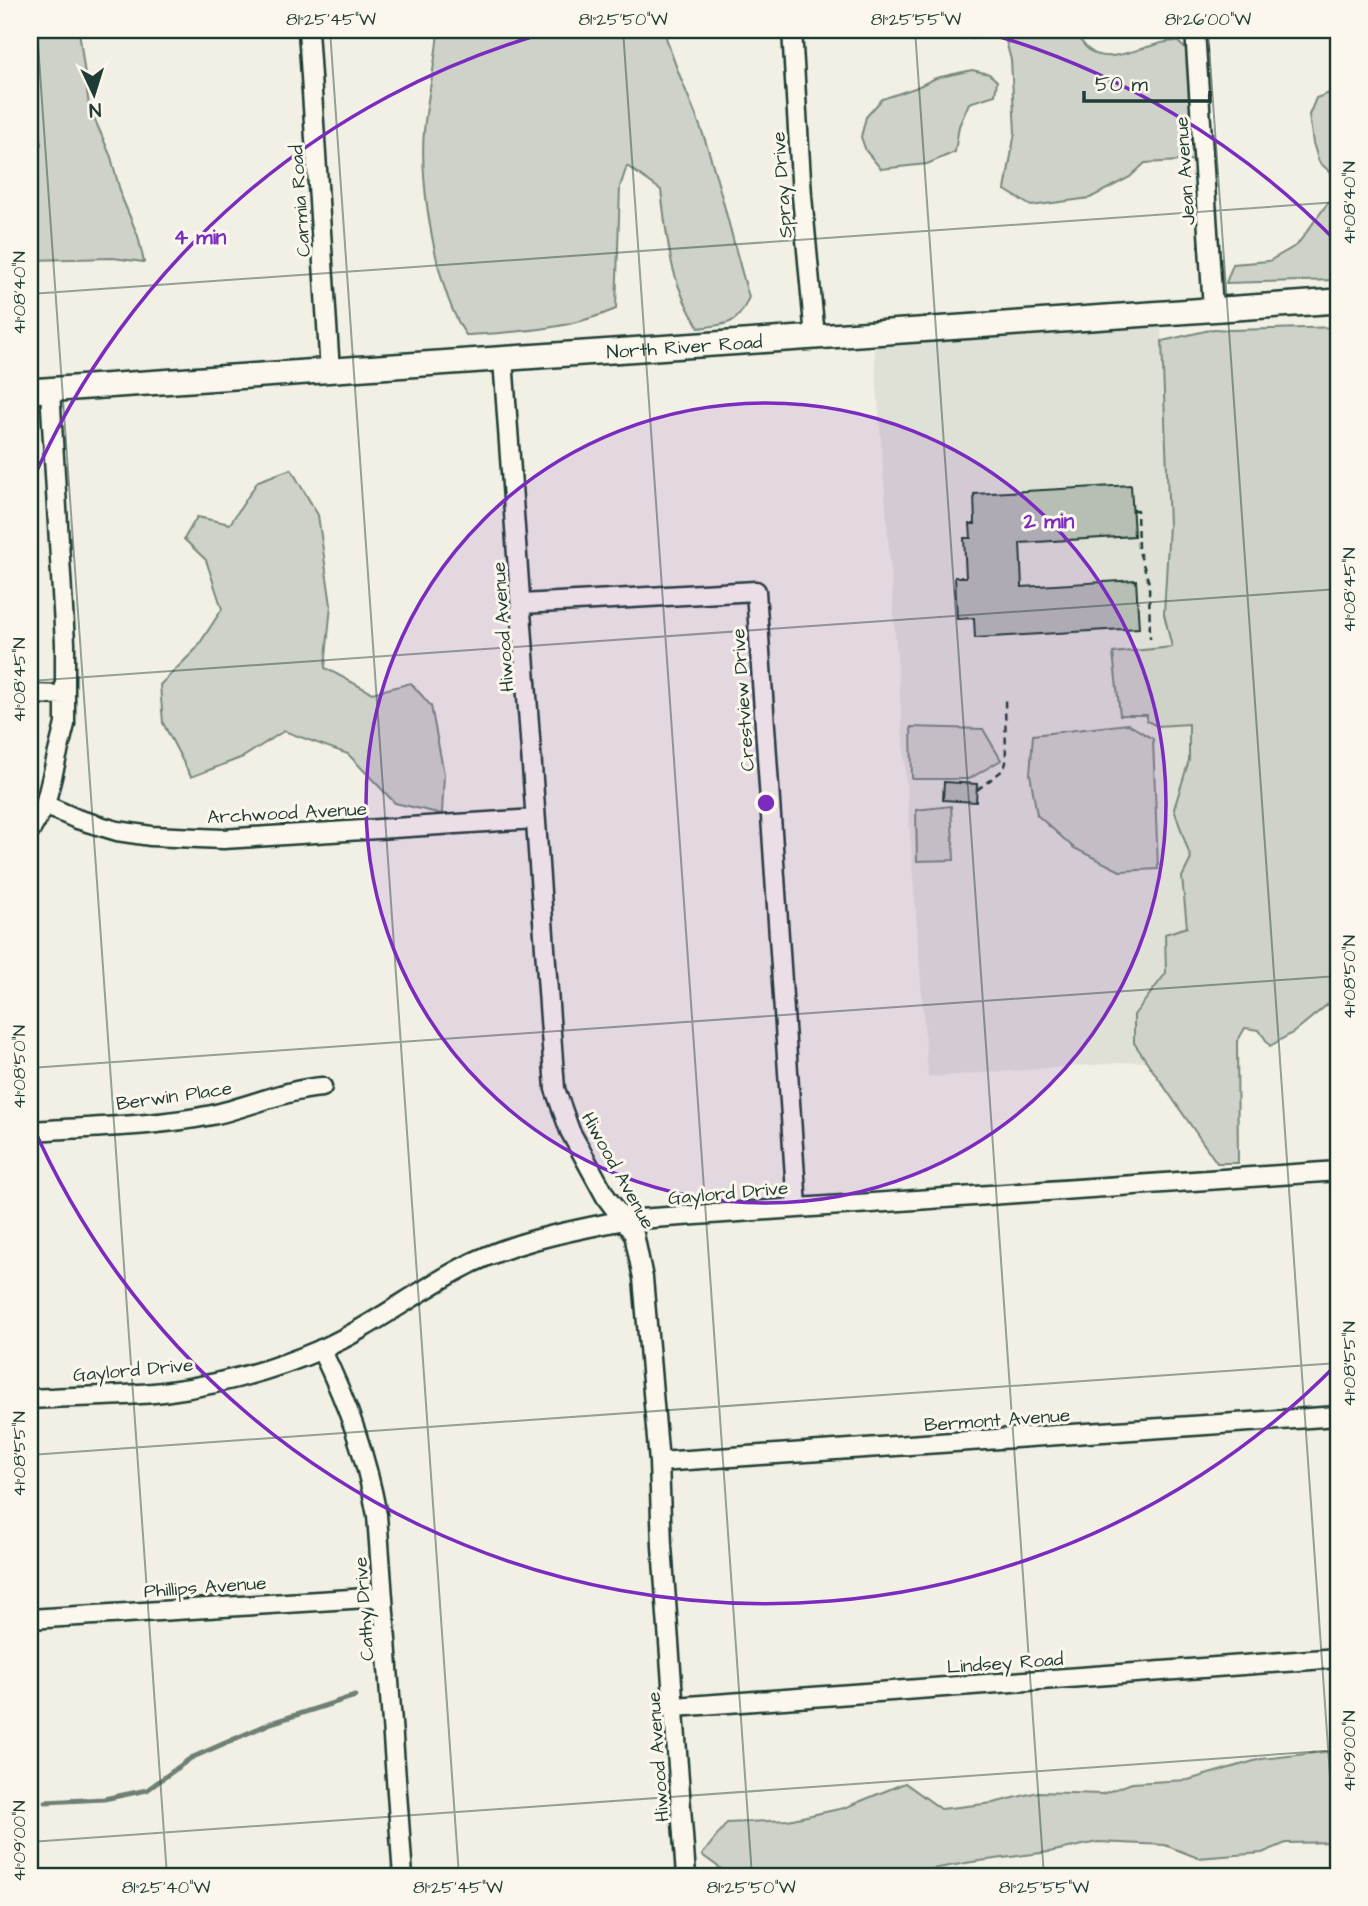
<svg xmlns="http://www.w3.org/2000/svg" width="1368" height="1906" viewBox="0 0 1368 1906" font-family="'Architects Daughter',sans-serif">
	<style>
		.built { fill: #e0e1d6 }
		.green { fill: #cfd2c8; stroke: #77887e; stroke-width: 2 }
		.lines { fill: none; stroke-linecap: round; stroke-linejoin: round }
		.stream { stroke: #6e7f75; stroke-width: 5 }
		.building { fill: #b7beb3; stroke: #1f3d34; stroke-width: 2 }
		.minor-casing { stroke: #1f3d34; stroke-width: 23 }
		.tertiary-casing { stroke: #1f3d34; stroke-width: 28 }
		.path { stroke: #1f3d34; stroke-width: 2.5; stroke-dasharray: 7 5; stroke-linecap: butt }
		.minor { stroke: #fbf7ec; stroke-width: 18 }
		.tertiary { stroke: #fbf7ec; stroke-width: 23 }
		.ticks { fill: none; stroke: #1f3d34; stroke-width: 2; stroke-opacity: 0.45 }
		.ring { fill: none; stroke: #7b2cbf; stroke-width: 3.5 }
		.labels { text-anchor: middle; stroke-width: 6; stroke-linejoin: round; paint-order: stroke }
		.street-label { font-size: 19px; fill: #1f3d34; stroke: #fbf7ec }
		.centre { fill: #7b2cbf; stroke: #fbf7ec; stroke-width: 3.5 }
		.ring-label { font-size: 21px; text-anchor: middle; font-weight: bold; fill: #7b2cbf; stroke: #fbf7ec; stroke-width: 6; stroke-linejoin: round; paint-order: stroke }
		.neatline { fill: none; stroke: #1f3d34; stroke-width: 2.5 }
		.ticks-label { font-size: 18px; text-anchor: middle; fill: #1f3d34 }
	</style>
	<rect width="100%" height="100%" fill="#f2f0e5"/>
	<filter id="ink" filterUnits="userSpaceOnUse"><feTurbulence type="fractalNoise" baseFrequency=".0143" numOctaves="2"/><feDisplacementMap in="SourceGraphic" scale="14" xChannelSelector="R" yChannelSelector="G"/><feConvolveMatrix kernelMatrix="1 2 1 2 8 2 1 2 1" color-interpolation-filters="sRGB"/></filter>
	<g filter="url(#ink)">
		<path class="built" d="M1160,313l55,743 -287,21 -55,-744z"/>
		<path class="green" d="M36,30h43l10,76 22,51 11,41 16,38 6,26 -31,-4 -83,2v-118l11,3 -6,-47z
			M438,30h226c10,39 31,77 43,116 16,50 27,101 42,151 -12,30 -21,26 -50,31 -30,-48 -31,-84 -38,-138l-34,-24 -7,21 -4,122c-49,21 -98,23 -150,26 -30,-44 -47,-152 -42,-204 3,-34 12,-67 14,-101z
			M943,30h45l-11,7 -31,3z
			M1003,30h80l-6,6c4,5 9,13 15,16 21,14 60,-12 85,-11l13,12 7,107 -52,3 -15,14 -40,21 -59,8 -26,-16 10,-58 -4,-72z
			M972,70l17,4 8,7 -2,14 -26,8 -10,23 -4,26 -28,12 -46,5 -15,-18 -5,-14 5,-20 16,-18 33,-11 21,-10z
			M1338,90v89l-19,-17 -6,-19 -4,-28 7,-17z
			M1338,189v91l-112,3 7,-19 36,-3 28,-16z
			M1338,327v672l-5,1 -39,32 -24,14 -11,-16 -14,-2 -8,14 1,121h-21l-83,-120v-28l32,-42 -1,-39 22,-7 -5,-50 9,-18 -17,-50 15,-49v-36l-32,2 -10,-5v-6h-27l-7,-62 59,-6 -8,-33 5,-89 -7,-184 52,-12 18,1z
			M291,469l27,46 13,90 -6,63 47,25 39,-10 20,23 13,68 -2,40 -47,-11 -47,-49 -64,-23 -41,26 -52,20 -28,-54 -3,-38 36,-36 26,-40 -16,-49 -22,-21 13,-22 33,7 28,-43z
			M1128,724l25,15 5,130 -38,2 -46,-23 -37,-33 -7,-41 3,-39z
			M911,727l72,2 18,31 -32,19h-57z
			M951,806l3,54 -37,1 -1,-51z
			M1333,1751l5,1v90l-52,1 -24,10 -64,5 -33,-13 -67,-3 -49,10 -77,10 -79,14h-162l-29,-21 25,-32 61,-3 56,-12 61,-25 36,26 52,-6 45,-11 64,2 30,-11 56,-3 73,-21z"/>
		<g class="lines">
			<path class="stream" d="M45,1802l59,-3 43,-9 44,-32 80,-35 84,-27"/>
		</g>
		<path class="building" d="M1131,485l3,51 -114,7 2,44 114,-7 3,48 -164,10 -1,-20 -17,1 -2,-42h11l-2,-39h7l-1,-14h5l-1,-30z
			M944,782l33,2 -1,18 -33,-2z"/>
		<g class="lines">
			<g class="minor-casing">
				<path id="minor" d="M308,30l22,341
					M792,30l10,166 13,141
					M1195,30l18,279
					M503,359l52,730 15,42 36,66 28,37 9,44 16,184 3,84 24,330
					M522,604l234,-13 41,616
					M30,694l35,1
					M45,805l32,14 40,12 34,5 72,3 312,-20
					M30,831l15,-26 20,-81v-81l-15,-253
					M30,1131c60,-4 123,-4 182,-16 37,-8 72,-25 110,-28
					M321,1349c28,58 44,103 56,166l26,361
					M30,1399c44,-3 89,-2 133,-7 54,-7 108,-21 159,-43 49,-22 91,-55 138,-80 49,-27 109,-38 164,-49l714,-49
					M659,1462l679,-46
					M30,1619l353,-22
					M675,1707l663,-49"/>
			</g>
			<g class="tertiary-casing">
				<g id="tertiary">
					<path id="s1" d="M30,391l1308,-90"/>
				</g>
			</g>
			<path class="path" d="M1132,510h5l1,38 11,35 1,56
				M977,790l26,-20 3,-7 -1,-67"/>
			<use href="#minor" class="minor"/>
			<use href="#tertiary" class="tertiary"/>
		</g>
	</g>
	<path class="ticks" d="M37,30l130,1846M330,30l129,1846M623,30l129,1846M915,30l129,1846M1208,30l129,1846M30,294l1308,-92M30,681l1308,-92M30,1068l1308,-92M30,1455l1308,-92M30,1842l1308,-92"/>
	<circle cx="766" cy="803" r="400" fill="#7b2cbf" fill-opacity=".12"/>
	<g class="ring">
		<circle cx="766" cy="803" r="400"/>
		<path d="M1337 1364A801 801 0 0 1 31 1122M31 484A801 801 0 0 1 552 31M980 31A801 801 0 0 1 1337 242"/>
	</g>
	<g class="labels">
		<g class="street-label">
			<text transform="translate(1184 171) rotate(-94)" y="7">Jean Avenue</text>
			<text transform="translate(781 185) rotate(-94)" y="7">Spray Drive</text>
			<text transform="translate(299 201) rotate(-94)" y="7">Carmia Road</text>
			<text dy="7" stroke="none"><textPath href="#s1" startOffset="656">North River Road</textPath></text>
			<text transform="translate(502 627) rotate(-94)" y="7">Hiwood Avenue</text>
			<text transform="translate(742 700) rotate(-94)" y="7">Crestview Drive</text>
			<text transform="translate(287 812) rotate(-3)" y="7">Archwood Avenue</text>
			<text transform="translate(174 1095) rotate(-8)" y="7">Berwin Place</text>
			<text transform="translate(619 1170) rotate(61)" y="7">Hiwood Avenue</text>
			<text transform="translate(728 1192) rotate(-5)" y="7">Gaylord Drive</text>
			<text transform="translate(133 1369) rotate(-5)" y="7">Gaylord Drive</text>
			<text transform="translate(997 1419) rotate(-4)" y="7">Bermont Avenue</text>
			<text transform="translate(205 1586) rotate(-4)" y="7">Phillips Avenue</text>
			<text transform="translate(363 1609) rotate(-94)" y="7">Cathy Drive</text>
			<text transform="translate(1005 1662) rotate(-4)" y="7">Lindsey Road</text>
			<text transform="translate(657 1757) rotate(-94)" y="7">Hiwood Avenue</text>
		</g>
	</g>
	<circle cx="766" cy="803" r="10" class="centre"/>
	<g class="ring-label">
		<text x="200" y="244">4 min</text>
		<text x="1049" y="528">2 min</text>
	</g>
	<rect width="1368" height="1906" fill="none" stroke="#fbf7ec" stroke-width="77"/>
	<g transform="translate(94 94) rotate(176)" stroke="#fbf7ec" stroke-width="5" paint-order="stroke">
	<path d="M0-5L12 26L0 18L-12 26Z" fill="#1f3d34"/>
	<text y="-10" font-size="19" font-weight="bold" text-anchor="middle" fill="#1f3d34">N</text>
	</g>
	<path d="M1084 91v10h126v-10" fill="none" stroke="#1f3d34" stroke-width="3.5"/>
	<text x="1095" y="91" font-size="21" fill="#1f3d34" stroke="#fbf7ec" stroke-width="5" paint-order="stroke">50 m</text>
	<rect x="38" y="38" width="1292" height="1830" class="neatline"/>
	<g class="ticks-label">
		<text x="331" y="25">81°25'45"W</text>
		<text x="623" y="25">81°25'50"W</text>
		<text x="916" y="25">81°25'55"W</text>
		<text x="1208" y="25">81°26'00"W</text>
		<text transform="translate(1349 203) rotate(-90)" y="6">41°08'40"N</text>
		<text transform="translate(19 293) rotate(-90)" y="6">41°08'40"N</text>
		<text transform="translate(1349 590) rotate(-90)" y="6">41°08'45"N</text>
		<text transform="translate(19 680) rotate(-90)" y="6">41°08'45"N</text>
		<text transform="translate(1349 977) rotate(-90)" y="6">41°08'50"N</text>
		<text transform="translate(19 1067) rotate(-90)" y="6">41°08'50"N</text>
		<text transform="translate(1349 1364) rotate(-90)" y="6">41°08'55"N</text>
		<text transform="translate(19 1454) rotate(-90)" y="6">41°08'55"N</text>
		<text transform="translate(1349 1751) rotate(-90)" y="6">41°09'00"N</text>
		<text transform="translate(19 1841) rotate(-90)" y="6">41°09'00"N</text>
		<text x="166" y="1893">81°25'40"W</text>
		<text x="458" y="1893">81°25'45"W</text>
		<text x="751" y="1893">81°25'50"W</text>
		<text x="1044" y="1893">81°25'55"W</text>
	</g>
</svg>
